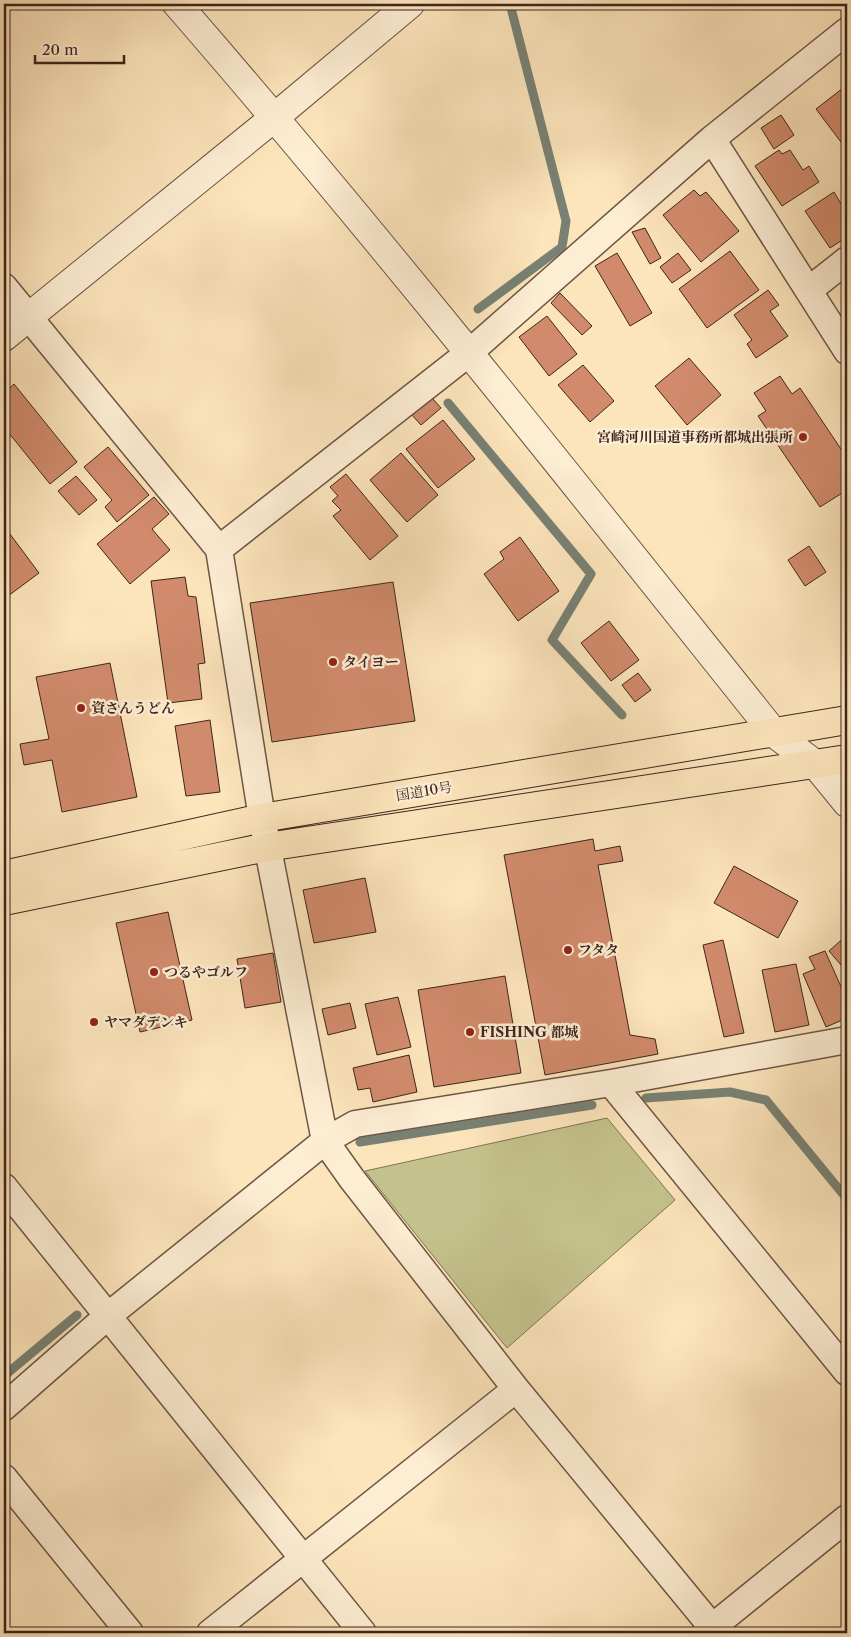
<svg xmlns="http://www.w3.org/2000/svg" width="851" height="1637" viewBox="0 0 851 1637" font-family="'Libre Caslon Text','Noto Serif JP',serif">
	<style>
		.green { fill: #c4c28c; stroke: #817454 }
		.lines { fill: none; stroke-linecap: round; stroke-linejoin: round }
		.stream { stroke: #788174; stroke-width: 9 }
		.building { fill: #d18b6c; stroke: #3e251c }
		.minor-casing { stroke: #6e5544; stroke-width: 29 }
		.tertiary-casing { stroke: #6e5544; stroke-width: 30 }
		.trunk-casing { stroke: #3e251c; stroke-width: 30 }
		.minor { stroke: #fdedd3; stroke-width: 26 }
		.tertiary { stroke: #fdedd3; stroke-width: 28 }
		.trunk { stroke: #fce4bb; stroke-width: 28 }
		.poi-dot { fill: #8f2418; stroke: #fdedd3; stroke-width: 2 }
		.labels { text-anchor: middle; stroke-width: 5; stroke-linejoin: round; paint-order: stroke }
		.poi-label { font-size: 14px; font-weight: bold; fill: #3e251c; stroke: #fdedd3; text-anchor: start }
		.street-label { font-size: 14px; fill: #3e251c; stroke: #fdedd3 }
	</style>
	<rect width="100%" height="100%" fill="#fce4bb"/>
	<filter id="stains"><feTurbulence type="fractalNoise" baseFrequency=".004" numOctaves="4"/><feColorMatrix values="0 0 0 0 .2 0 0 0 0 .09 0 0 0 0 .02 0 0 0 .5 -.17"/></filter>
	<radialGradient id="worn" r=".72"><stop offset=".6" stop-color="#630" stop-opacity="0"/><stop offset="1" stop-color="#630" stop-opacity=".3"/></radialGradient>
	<path class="green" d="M607,1118l68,82 -168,148 -142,-177z"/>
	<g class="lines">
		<path class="stream" d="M478,309l84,-62 4,-26 -56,-217
			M448,403l143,171 -39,66 70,75
			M646,1098l84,-6 36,8 81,99
			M360,1142l232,-37
			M4,1376l73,-61"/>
	</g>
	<path class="building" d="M847,85v65l-31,-41z
		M781,115l13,20 -20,14 -13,-21z
		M779,150l3,4 8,-4 13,20 6,-4 10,16 -37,24 -27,-40z
		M694,190l6,6 6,-4 33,39 -38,31 -38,-47z
		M834,192l13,22v23l-17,11 -25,-37z
		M645,228l16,30 -11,6 -18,-32z
		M730,251l29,39 -52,38 -28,-39z
		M617,253l35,60 -22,13 -35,-60z
		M678,253l13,17 -19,13 -12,-16z
		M768,290l11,15 -9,6 18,25 -32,22 -9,-14 5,-4 -18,-25z
		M560,293l32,33 -10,9 -31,-32z
		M547,316l30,38 -28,22 -30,-39z
		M689,358l32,37 -34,30 -32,-39z
		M583,365l31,36 -24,21 -32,-37z
		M780,376l12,18 8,-6 47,70v32l-27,17 -62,-91 8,-5 -12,-18z
		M14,384l63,78 -27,22 -46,-57v-34z
		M432,398l9,10 -20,17 -9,-10z
		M443,420l32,39 -37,29 -32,-39z
		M108,447l41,48 -32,27 -12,-15 7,-7 -28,-33z
		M401,453l37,42 -31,27 -37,-42z
		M346,474l52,62 -28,24 -37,-44 8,-6 -9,-9 6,-5 -8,-9z
		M76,476l21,24 -18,15 -21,-24z
		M154,497l15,17 -17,15 18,21 -40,34 -33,-40z
		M4,526l35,47 -31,23 -4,-6z
		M520,537l39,54 -41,30 -34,-47 20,-15 -4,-7z
		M809,546l17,26 -21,14 -17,-26z
		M185,577l3,19 8,1 9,66 -7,1 4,35 -34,4 -17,-122z
		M393,582l22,139 -143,21 -22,-139z
		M609,621l30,39 -28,21 -30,-38z
		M110,663l27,134 -75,15 -10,-52 -28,5 -4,-21 29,-5 -13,-62z
		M638,673l13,17 -16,12 -13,-17z
		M210,720l10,72 -34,4 -11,-70z
		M593,839l2,12 25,-5 3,15 -25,4 32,170 25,4 3,15 -113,21 -41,-220z
		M734,866l64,35 -20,37 -64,-35z
		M365,878l11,54 -62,11 -11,-53z
		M168,912l24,108 -52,12 -24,-109z
		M847,935v37l-18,-21z
		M723,940l21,93 -20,4 -21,-92z
		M825,951l22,49v18l-21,9 -23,-53 12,-5 -6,-12z
		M273,953l8,49 -36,6 -8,-49z
		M796,964l13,61 -34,7 -13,-62z
		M505,976l16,97 -87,14 -16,-97z
		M398,997l13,50 -34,8 -12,-51z
		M350,1003l6,25 -28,7 -6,-26z
		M409,1055l8,37 -44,10 -3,-14 -12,2 -5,-22z"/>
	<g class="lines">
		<g class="minor-casing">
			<path id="minor" d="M712,139l135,212
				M4,287l215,262 43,269 63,323 27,38 164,210 201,244
				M809,290l38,-30
				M219,549l251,-197 242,-213 135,-108
				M611,1083l236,289
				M4,1187l359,446
				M4,1407l105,-92 216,-174 30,-17 256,-41 236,-43
				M4,1478l126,155
				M210,1633l306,-244
				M705,1633l142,-115"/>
		</g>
		<g class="tertiary-casing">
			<path id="tertiary" d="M177,4c206,237 401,484 597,729l42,32 31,38
				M4,337l271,-220 135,-113"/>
		</g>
		<g class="trunk-casing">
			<path id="trunk" d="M4,875l258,-57 585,-98
				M4,901l263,-54 580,-88"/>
		</g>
		<use href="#minor" class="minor"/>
		<use href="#tertiary" class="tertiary"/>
		<use href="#trunk" class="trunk"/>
	</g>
	<g class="poi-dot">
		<circle cx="803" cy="437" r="5"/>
		<circle cx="333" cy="662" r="5"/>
		<circle cx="81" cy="708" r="5"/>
		<circle cx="568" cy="950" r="5"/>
		<circle cx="154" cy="972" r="5"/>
		<circle cx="94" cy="1022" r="5"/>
		<circle cx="470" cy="1032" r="5"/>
	</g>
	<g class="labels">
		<g class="poi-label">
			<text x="793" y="442" text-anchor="end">宮崎河川国道事務所都城出張所</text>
			<text x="343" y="667">タイヨー</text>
			<text x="91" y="713">資さんうどん</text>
			<text x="578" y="955">フタタ</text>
			<text x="164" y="977">つるやゴルフ</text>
			<text x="104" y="1027">ヤマダデンキ</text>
			<text x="480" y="1037">FISHING 都城</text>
		</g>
		<g class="street-label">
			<text transform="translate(424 791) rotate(-9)" y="5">国道10号</text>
		</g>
	</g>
	<rect width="851" height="1637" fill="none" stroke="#fce4bb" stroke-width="20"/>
	<rect x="5" y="5" width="841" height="1627" fill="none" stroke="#3e251c" stroke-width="2.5"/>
	<rect x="10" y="10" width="831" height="1617" fill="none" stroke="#3e251c"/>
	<path d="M35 55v8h89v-8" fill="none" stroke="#3e251c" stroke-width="2.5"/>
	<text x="42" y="55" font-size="15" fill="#3e251c" stroke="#fdedd3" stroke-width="4" paint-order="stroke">20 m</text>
	<rect width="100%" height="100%" filter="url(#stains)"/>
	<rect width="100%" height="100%" fill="url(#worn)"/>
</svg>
